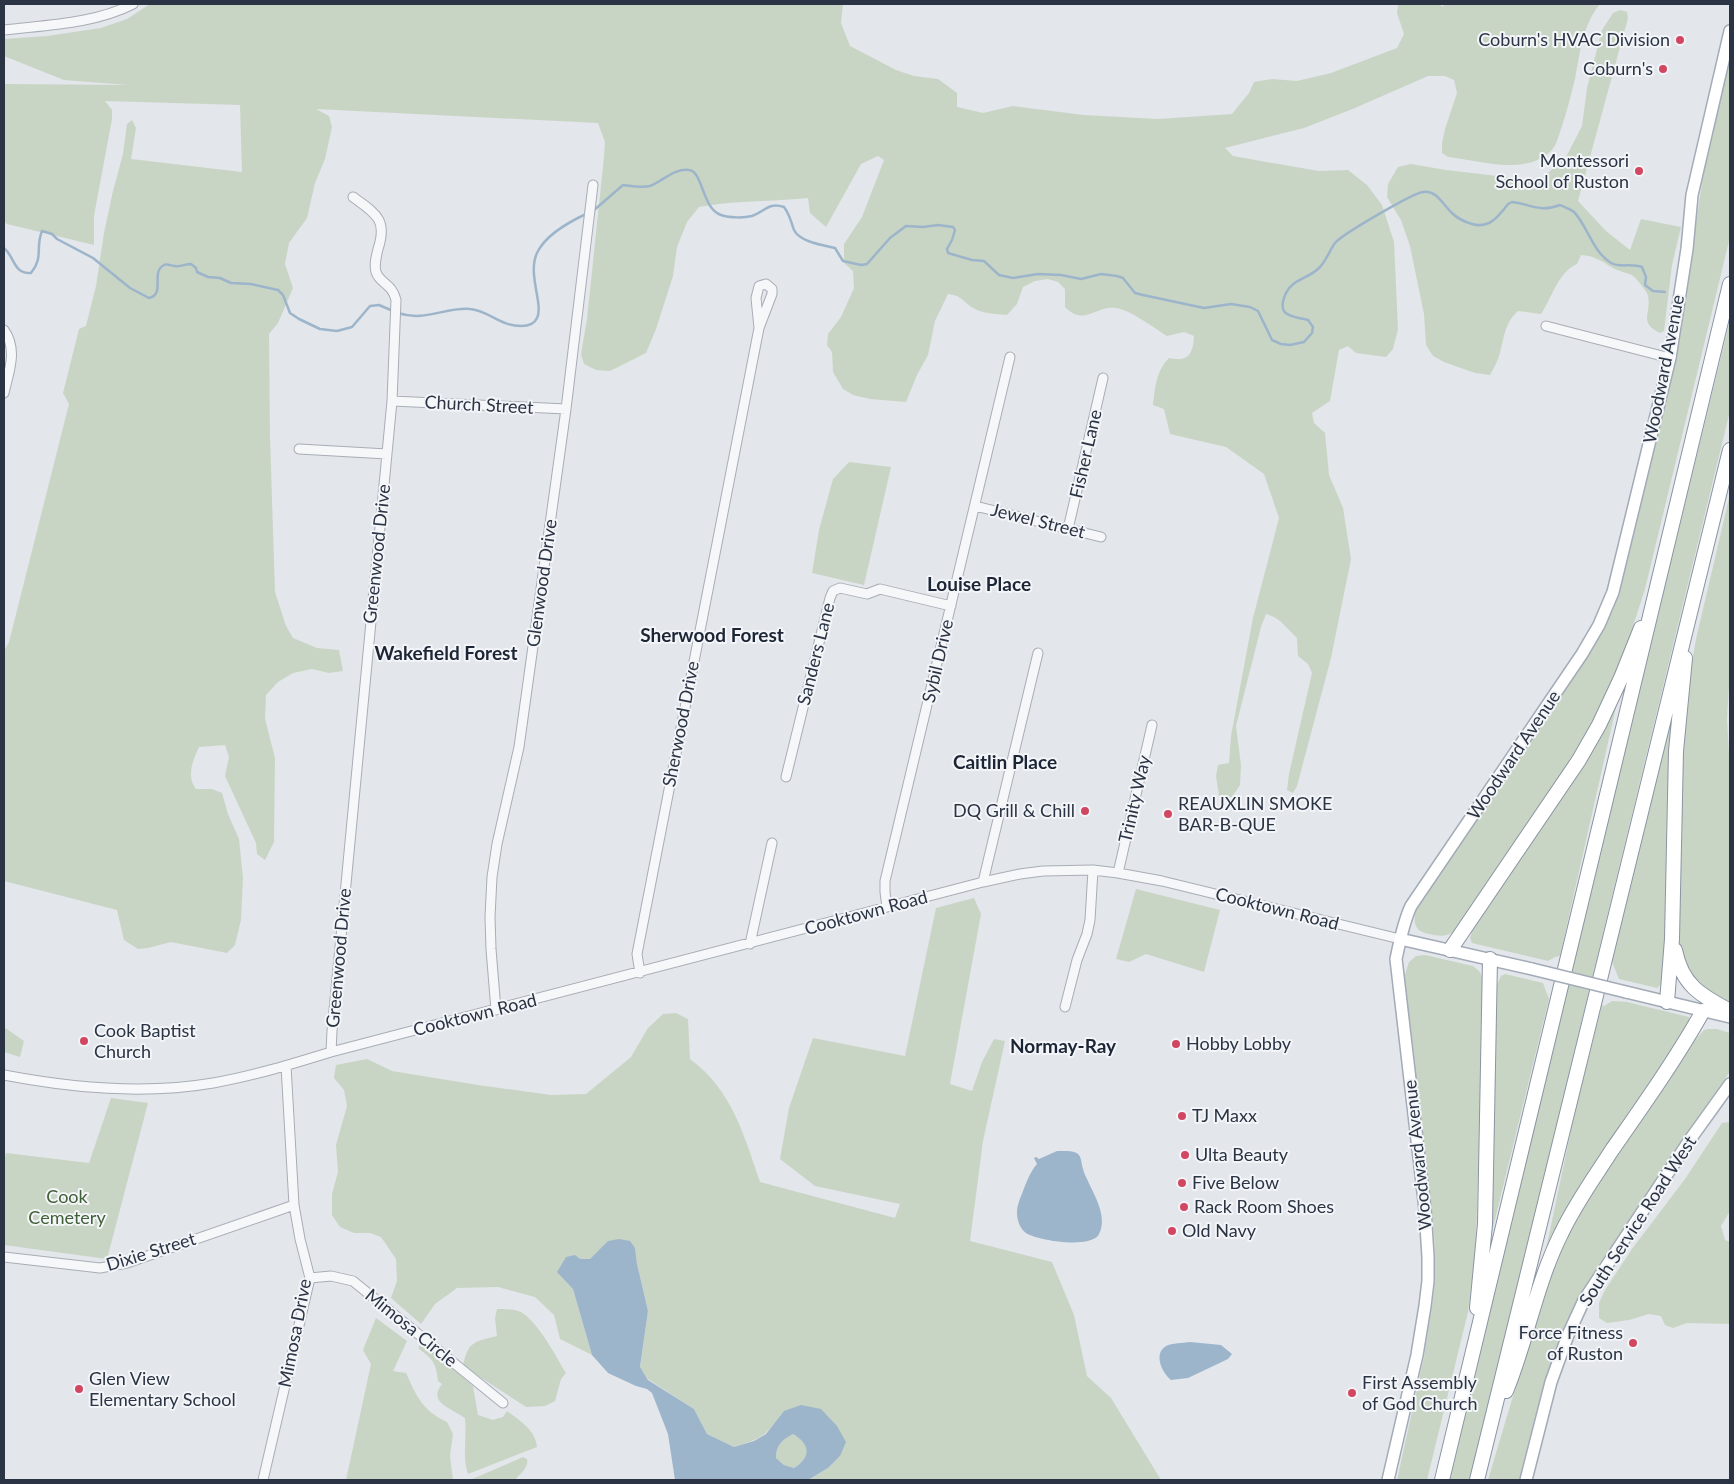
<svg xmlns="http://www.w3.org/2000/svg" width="1734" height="1484" viewBox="0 0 1734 1484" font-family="Lato,sans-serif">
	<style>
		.green { fill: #c9d5c4 }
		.water { fill: #9db5cb; fill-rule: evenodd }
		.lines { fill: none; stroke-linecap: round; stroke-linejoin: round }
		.stream { stroke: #9db5cb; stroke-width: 2.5 }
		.minor-casing { stroke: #a8adb6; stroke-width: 11 }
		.major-casing { stroke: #a2abb7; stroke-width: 14 }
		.highway-casing { stroke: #8a94a2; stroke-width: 16 }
		.minor { stroke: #f6f7f9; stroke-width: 9 }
		.major { stroke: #fff; stroke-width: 11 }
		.highway { stroke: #fff; stroke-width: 14 }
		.major-bridge-casing { stroke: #a2abb7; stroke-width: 14; stroke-linecap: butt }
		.major-bridge { stroke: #fff; stroke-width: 11 }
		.poi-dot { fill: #d14761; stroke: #f3f5f8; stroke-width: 2 }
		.labels { text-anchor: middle; stroke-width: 4; stroke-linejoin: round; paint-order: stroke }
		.poi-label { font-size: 18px; fill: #2a3444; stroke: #f3f5f8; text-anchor: start }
		.street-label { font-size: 18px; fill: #2a3444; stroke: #f3f5f8 }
		.park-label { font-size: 18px; fill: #406037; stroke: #f3f5f8 }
		.neighbourhood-label { font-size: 19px; font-weight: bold; fill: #1c2535; stroke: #f3f5f8 }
	</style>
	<rect width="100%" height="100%" fill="#e3e6eb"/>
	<path class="green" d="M150,4h693l-2,19 9,23 46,24 18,6 24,3 19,14v14l26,6 30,-7 71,9 74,4 74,-5 17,-21 5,-11 18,-3 25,2 34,-8 66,-25 7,-14 -7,-21 1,-9h41l4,3 1,-3h156c-17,20 -20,49 -25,75 -4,16 -8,32 -13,47 -3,8 -5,19 -11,25 -5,5 -16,11 -23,12 -26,6 -54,-3 -80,-6l-6,-4v-10l3,-14 12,-36 -3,-13 -9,-4h-17l-73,32 -51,20 -79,20 8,8 28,5 58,10 29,-1 19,15 15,20 12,37 4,87 -5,20 -7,8 -30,-4 -8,-7 -9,4 -9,51 -18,12 2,10 11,10 4,42 14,33 8,51 -20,99 -34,128 -4,7 -6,-3 2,-16 23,-101 -4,-9 -10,-8 -1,-18c-11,-10 -16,-20 -31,-24l-5,13 -25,99 5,39 -1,20 -8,12 -13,-1 -3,-20 2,-11 11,-2 2,-27 22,-118 26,-100 -15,-44 -38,-27 -56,-13 -6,-25 -11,-4c2,-17 3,-34 16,-47 20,4 24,-4 25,-22l-10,-4 -17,4c-13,-8 -36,-26 -51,-28 -21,-3 -31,19 -51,-1v-18l-7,-7 -10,-3 -13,2 -12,6 -6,17 -10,11c-10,-1 -22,-1 -32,-6 -12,-6 -11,-13 -27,-15l-13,27 -7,34 -11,20 -11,27 -36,-3 -17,-4 -10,-6 -10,-17 -1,-20 -5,-7 1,-11 13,-17 13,-29 -1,-17 -9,-8v-19l18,-27 22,-57 -6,-4 -17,8 -35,63 -16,-14 -2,-15c-37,4 -73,2 -109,9l-12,15 -10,25 -4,29 -17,53 -10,24 -36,18 -14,-1 -12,-6 -3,-10 6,-35 17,-162 1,-15 -7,-19 -282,-14 13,7 3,11 -7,32 -10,24 -8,35 -18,25 -4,21 8,24 -15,35 -9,11 1,103 5,155 11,34 7,12 24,10 22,2 4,21 -14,2 -17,-4 -19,4 -15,9 -12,13 -1,24 10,39 -1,84 -9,18 -8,-6 -1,-11 -31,-67 4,-19 -4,-12 -26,2c-6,13 -13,29 -3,42h16l10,4 6,21 11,25 4,39 -2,42 -6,25 -8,8 -56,-11 -23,6 -10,1 -14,-9 -7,-30 -113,-29v-230l5,-9 60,-238 -6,-11 16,-64 7,-3 10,-40 8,-53 9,-42 10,-37 4,-30 5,-4 4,8 -5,31 111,13 -2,-67 -135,-4 7,9v9l-18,97v29l-87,-21 -3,-3v-137l124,1 -64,-5 -60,-24v-17l43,-3 54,-8 26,-9z
		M1620,10l7,2 1,6 -50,183 28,30 24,19 11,-31 40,8 -9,38 -8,66 -4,2c-24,-11 -6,-22 -13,-40 -3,-5 -10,-14 -15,-18 -5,-2 -10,-3 -15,-5 -12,-6 -22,-15 -36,-15l-4,9c-19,8 -25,34 -36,50l-23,-3c-14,12 -14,29 -19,45 -2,7 -6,13 -9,19l-15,-2 -31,-11 -11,-6 -7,-11 -2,-31 -14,-68 -9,-26 -14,-23 1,-13 10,-17 13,-3 35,6 60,7 18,2 18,-1 24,-21 16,-31 5,-38 15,-58 11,-17z
		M1730,51v186l-85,352 -23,71 -19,44 -25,47 -122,178c-3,3 -5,5 -9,6 -6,2 -23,-1 -28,-5 -6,-5 -5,-16 -3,-22l186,-281 81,-318 22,-146z
		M1730,320v91l-260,1069h-23z
		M849,462l42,5 -27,118 -52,-12 7,-43 14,-51z
		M1730,494v176l-3,49 3,53v231l-32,-15 -17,-32 -2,-20 4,-195 5,-55 8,-47z
		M1617,703l-57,253 -5,1 -7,4 -76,-18 -2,-5 3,-10 83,-122 26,-40z
		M1672,714h3l-7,190 -6,79 -5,5 -38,-9 -7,-17z
		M1136,889l84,21 -16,62 -58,-18 -17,8 -13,-3z
		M974,898l7,16 -31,170 22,7 10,-29 12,-23 11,2 -22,100 -13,100 82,21 22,53 13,61 24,22 50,82h-353l20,-12 12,-12 -56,-45c-18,24 -20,27 -50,36l-27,-13 -13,-25 -46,-30 -8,-11 8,-57 -11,-47 -2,-16 -37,4 -8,7h-10l-7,30 19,66 -32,-16 -6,-24 -19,-18 -37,-10 -41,1 -22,16 -14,20 -30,-26 6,-17 -1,-22 -15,-22 -11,-4h-16l-14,-6 -8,-12v-21l6,-22 -2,-27 11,-39 -3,-16 -10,-12 2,-13 31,-6 25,12 86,14 73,10 35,-1 45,-37 17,-29 15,-14 13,-1 12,6 2,40c42,31 54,76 70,123l135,36 5,-14 -85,-18 -35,-27 9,-51 24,-70 92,18 31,-148z
		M1425,955l48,11 7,6 4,11 -8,259 -4,41 -4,29 -41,168h-30l27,-123 10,-66 1,-29 -1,-28 -13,-111 -6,-26 -12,-116 6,-19 7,-6z
		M1505,974l38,9 6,16 -61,249 7,-259 6,-13z
		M1612,1001l15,1 62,15 2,8 -144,229h-2l29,-138 28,-111 2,1z
		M4,1027l20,14 -4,16 -16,-5z
		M1708,1029h9l13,4v38l-41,67 -87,122 -26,47 -54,173h-34l58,-195 22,-52 23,-39 104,-154 9,-10z
		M111,1098l37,5 -41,156 -103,-14v-83l2,-9 83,10z
		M1730,1122v89l-9,15 4,14 5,2v82l-43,-1 -14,5 -8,-3 -4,-9 -12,-2 -20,6 -22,3 -8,-5v-15l6,-13 27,-41 53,-70 37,-56z
		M497,1309c8,0 17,0 24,3 18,11 34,43 45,61l-5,6 -6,22 -10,5 -19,1 -63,-41c5,-25 11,-24 34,-30l-2,-18z
		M376,1318l31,23 -14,30 13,2c11,24 16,37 41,49l6,12 -3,22 3,24h-107l25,-116 -8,-14z
		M423,1344l50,42 5,29 15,5 10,-3 4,-6c13,10 28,18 30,36l-69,27c-6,-17 -1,-38 -3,-56 -13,-10 -38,-15 -23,-34l-4,-3c-2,-17 -4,-21 -19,-32v-4z
		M793,1434c18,11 19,22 1,34l-10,-3 -8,-7c0,-13 6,-18 17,-24z
		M523,1457l4,2c2,9 -7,15 -12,21h-45z"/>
	<path class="water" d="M1057,1151c32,-1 19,6 30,28 7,16 21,37 12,55 -7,15 -61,7 -73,-1 -6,-4 -9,-13 -9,-20 0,-8 3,-14 6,-22 4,-10 7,-19 14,-27l-3,-6 2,-1 3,2z
		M619,1239l11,2 5,7 2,16 11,47 -8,56 8,13 46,29 13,25 27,13 20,-6 12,-7 18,-23 17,-6 20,4 16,17 9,16 -6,14 -12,12 -20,12h-133l-7,-46 -16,-41 -5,-4 -11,-3 -28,-13 -16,-18 -19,-66 -16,-17 9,-15 9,-2 5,4h10l18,-18zM793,1434c18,11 18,23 1,34l-10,-3 -8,-7c0,-13 6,-18 17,-24z
		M1190,1342l31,3 11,9 -4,5 -40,19 -17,2c-9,-7 -18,-26 -5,-34 6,-3 17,-3 24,-4z"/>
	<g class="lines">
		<path class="stream" d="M593,211l30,-26c8,1 19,3 27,1 13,-5 24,-18 39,-16 14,1 13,39 32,45 9,3 23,3 31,1 14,-5 16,-14 32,-9 6,8 7,15 10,23 6,12 28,15 41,18l8,13 18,4 6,-1 23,-26 16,-12 17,1 15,-2 15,2 2,3 -3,10 -5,9 1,4 24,7 12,1 15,14 14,3 25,-4 23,1 20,4 20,-5 16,2 6,2 12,15 8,2 61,13 27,-4 19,3 8,4 14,29 9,4 9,1 14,-3 8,-9 1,-6 -5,-7c-16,-4 -33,-3 -22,-27 7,-14 21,-14 32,-24 8,-7 11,-18 17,-26 6,-8 78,-50 88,-51 14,-2 20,13 29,21 5,5 13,9 20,11 17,5 26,-7 36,-20l4,-2c19,2 27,11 48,3 4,2 10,4 14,7 13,13 18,39 37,51 9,5 21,0 31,4l4,10 -1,8 8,6 12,1
			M4,248c11,9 9,26 27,25 13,-16 4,-25 11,-42l10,3 5,5 36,19 37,30 19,10c17,-4 1,-26 15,-33 3,-2 7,1 11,1 6,1 10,-2 16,-2l5,4 1,4 11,5 12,1 11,5 20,1 27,6 5,5 7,18 9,6 21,10 17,2 15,-4 18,-21 9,-1 14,6
			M398,313c27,9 47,-6 72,-4 18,1 29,17 51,17 6,0 13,-1 16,-8 7,-14 -11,-46 1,-67 9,-17 31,-29 48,-37"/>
		<g class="minor-casing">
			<path id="minor" d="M4,30c42,-5 90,-6 129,-26
				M1546,326l124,32
				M4,330c14,20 5,41 0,63
				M392,401l174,8
				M299,449l88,5
				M975,506l126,31
				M1068,529l35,-151
				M786,777l44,-179 3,-7 7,-3 27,6 13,-5 71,17
				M1118,873l34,-148
				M983,882l55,-229
				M887,907l-2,-15v-11l125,-524
				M750,944l22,-101
				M640,973l-3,-19 122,-626 13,-34v-5l-6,-5 -7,2 -3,12 3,30
				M1065,1007l12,-47 10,-26 3,-14 3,-50
				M496,1010l-5,-61 -1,-32 2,-40 5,-33 22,-97 47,-338 27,-224
				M331,1052l1,-21 60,-630 4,-101c-4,-17 -16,-16 -20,-28 -2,-7 0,-15 2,-23 10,-30 -3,-36 -25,-52
				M4,1075c68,13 139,20 209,8 40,-7 79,-19 118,-31l652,-170 37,-8 23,-3 50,-1 25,3 44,8 238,58
				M4,1257l96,11 27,-5 167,-58
				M310,1278l21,-2 22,5 150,122
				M263,1480l47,-202 -10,-39 -6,-34 -8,-139"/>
		</g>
		<g class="major-casing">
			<path id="major" d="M1400,939l132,30
				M1626,992l104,25
				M1388,1480l29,-125 8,-49 3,-25v-24l-3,-48 -29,-250c4,-18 7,-36 15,-53l171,-252 17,-29 14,-33 57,-234 17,-109 5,-54 38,-164
				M1526,1480l25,-98 17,-47 16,-35 105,-159 41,-57"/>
		</g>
		<g class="highway-casing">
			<path id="highway" d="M1450,950l129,-190 20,-35 22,-47 20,-50
				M1675,950c7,35 25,45 55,61
				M1667,1002l5,-63 4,-188 9,-93
				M1477,1308l8,-84 5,-265
				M1506,1391c21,-51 30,-107 55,-157 14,-30 33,-56 51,-84 32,-46 64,-91 91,-139
				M1442,1480l288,-1196
				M1477,1480l253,-1030"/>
		</g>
		<use href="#minor" class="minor"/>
		<use href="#major" class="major"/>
		<use href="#highway" class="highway"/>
		<g class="major-bridge-casing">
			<path id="major-bridge" d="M1532,969l94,23"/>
		</g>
		<use href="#major-bridge" class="major-bridge"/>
	</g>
	<g class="poi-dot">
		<circle cx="1680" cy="40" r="5"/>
		<circle cx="1663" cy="69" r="5"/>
		<circle cx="1639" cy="171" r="5"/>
		<circle cx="1085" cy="811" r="5"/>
		<circle cx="1168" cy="814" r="5"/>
		<circle cx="84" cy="1041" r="5"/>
		<circle cx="1176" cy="1044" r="5"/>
		<circle cx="1182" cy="1116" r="5"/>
		<circle cx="1185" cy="1155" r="5"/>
		<circle cx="1182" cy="1183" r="5"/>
		<circle cx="1184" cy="1207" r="5"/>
		<circle cx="1172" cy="1231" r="5"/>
		<circle cx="1633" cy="1343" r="5"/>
		<circle cx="79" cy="1389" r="5"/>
		<circle cx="1352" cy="1393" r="5"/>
	</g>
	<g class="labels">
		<g class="poi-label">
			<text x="1670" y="46" text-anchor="end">Coburn's HVAC Division</text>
			<text x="1653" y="75" text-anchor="end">Coburn's</text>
			<text x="1629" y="167" text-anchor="end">Montessori<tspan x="1629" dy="21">School of Ruston</tspan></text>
			<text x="1178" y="810">REAUXLIN SMOKE<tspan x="1178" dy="21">BAR-B-QUE</tspan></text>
			<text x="1075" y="817" text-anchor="end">DQ Grill &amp; Chill</text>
			<text x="94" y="1037">Cook Baptist<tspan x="94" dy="21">Church</tspan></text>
			<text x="1186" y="1050">Hobby Lobby</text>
			<text x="1192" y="1122">TJ Maxx</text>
			<text x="1195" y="1161">Ulta Beauty</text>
			<text x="1192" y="1189">Five Below</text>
			<text x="1194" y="1213">Rack Room Shoes</text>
			<text x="1182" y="1237">Old Navy</text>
			<text x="1623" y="1339" text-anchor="end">Force Fitness<tspan x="1623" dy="21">of Ruston</tspan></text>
			<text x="89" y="1385">Glen View<tspan x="89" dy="21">Elementary School</tspan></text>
			<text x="1362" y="1389">First Assembly<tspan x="1362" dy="21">of God Church</tspan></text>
		</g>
		<g class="street-label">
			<text transform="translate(1664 369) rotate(-79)" y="6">Woodward Avenue</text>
			<text transform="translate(479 405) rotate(3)" y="6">Church Street</text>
			<text transform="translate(1086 454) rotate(-77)" y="6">Fisher Lane</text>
			<text transform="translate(1038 521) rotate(14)" y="6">Jewel Street</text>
			<text transform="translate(377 554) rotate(-84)" y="6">Greenwood Drive</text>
			<text transform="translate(542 583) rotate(-82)" y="6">Glenwood Drive</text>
			<text transform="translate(816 654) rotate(-76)" y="6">Sanders Lane</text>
			<text transform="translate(938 661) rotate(-77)" y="6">Sybil Drive</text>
			<text transform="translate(681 724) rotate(-79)" y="6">Sherwood Drive</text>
			<text transform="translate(1514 755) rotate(-56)" y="6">Woodward Avenue</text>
			<text transform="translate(1135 799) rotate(-77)" y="6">Trinity Way</text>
			<text transform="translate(1277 909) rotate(14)" y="6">Cooktown Road</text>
			<text transform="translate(866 913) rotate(-15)" y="6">Cooktown Road</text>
			<text transform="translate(339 958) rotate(-85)" y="6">Greenwood Drive</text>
			<text transform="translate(475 1015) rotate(-14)" y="6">Cooktown Road</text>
			<text transform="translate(1418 1155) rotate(-96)" y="6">Woodward Avenue</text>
			<text transform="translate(1638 1221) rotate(-57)" y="6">South Service Road West</text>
			<text transform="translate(151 1252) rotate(-17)" y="6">Dixie Street</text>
			<text transform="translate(411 1328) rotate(39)" y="6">Mimosa Circle</text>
			<text transform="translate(295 1333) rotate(-79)" y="6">Mimosa Drive</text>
		</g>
		<g class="park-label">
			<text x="67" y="1203">Cook<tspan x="67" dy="21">Cemetery</tspan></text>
		</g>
		<g class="neighbourhood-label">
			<text x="979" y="591">Louise Place</text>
			<text x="712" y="642">Sherwood Forest</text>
			<text x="446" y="660">Wakefield Forest</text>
			<text x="1005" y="769">Caitlin Place</text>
			<text x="1063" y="1053">Normay-Ray</text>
		</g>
	</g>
	<rect width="1734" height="1484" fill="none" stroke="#2a3444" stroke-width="10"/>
</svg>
